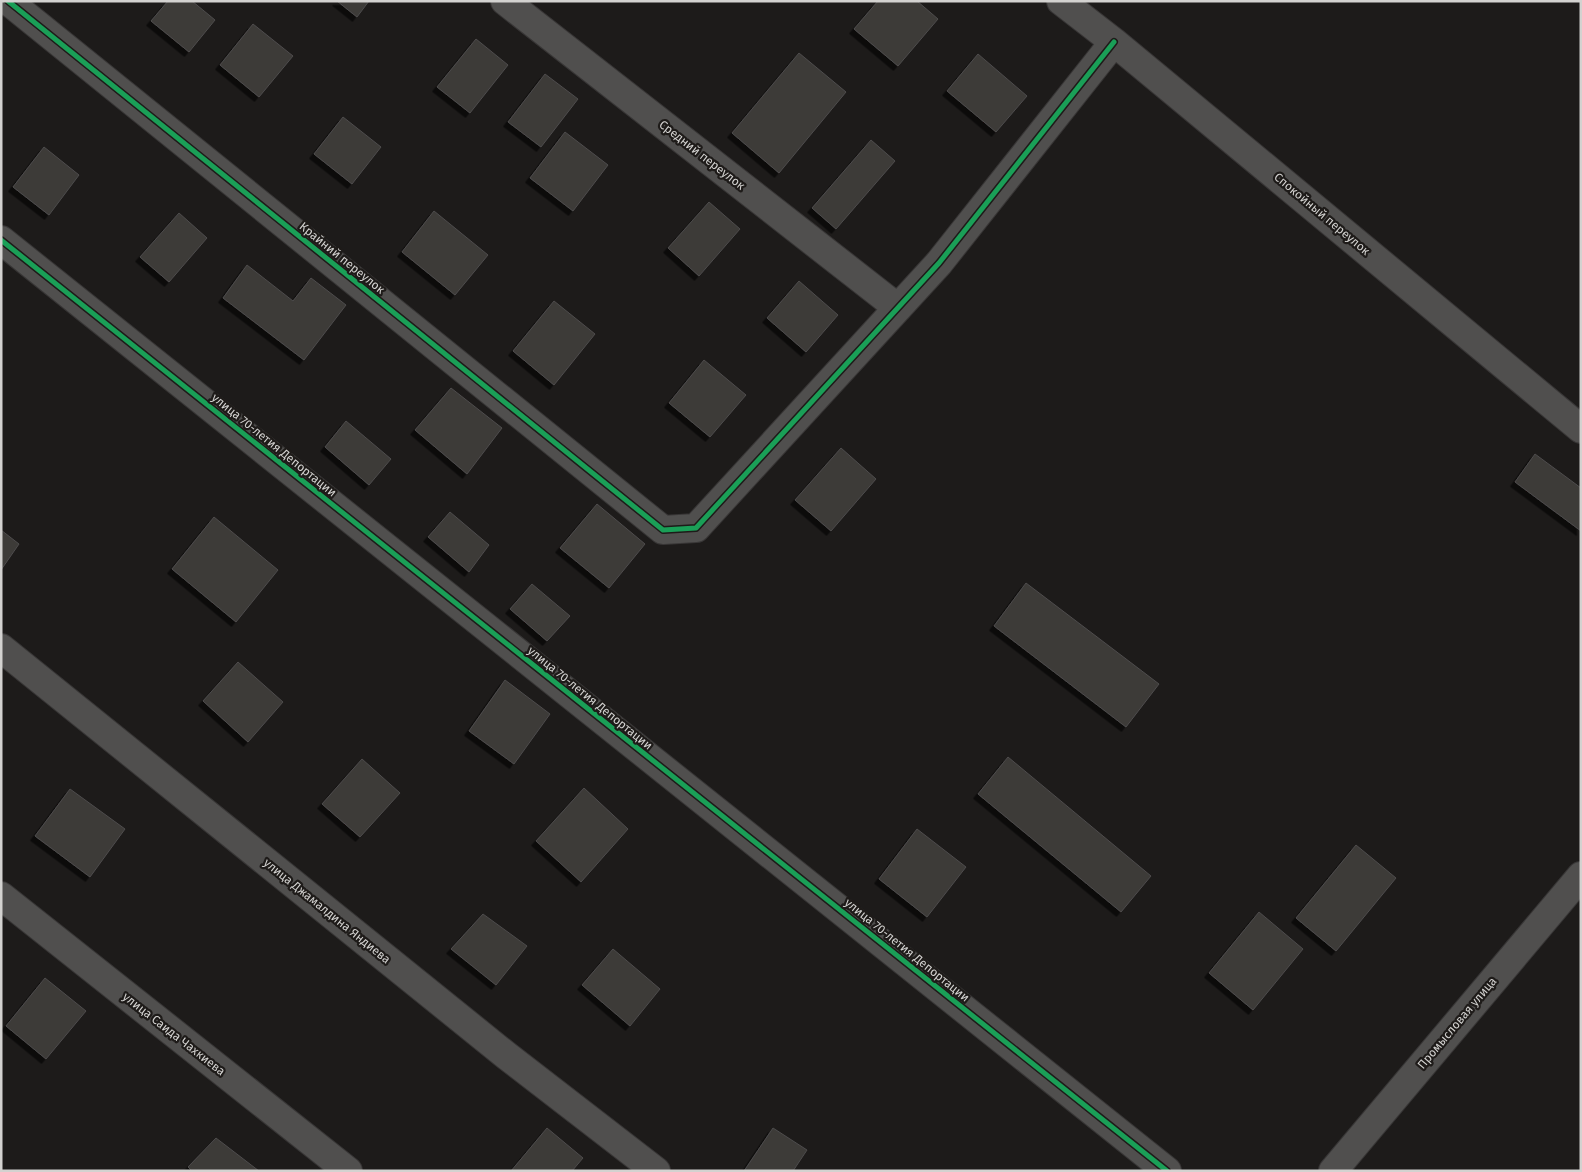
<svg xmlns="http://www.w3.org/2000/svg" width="1582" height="1172" viewBox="0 0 1582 1172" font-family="'Fira Sans',sans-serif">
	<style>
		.building { fill: #3c3a39; stroke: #4e4c4c; filter: url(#shadow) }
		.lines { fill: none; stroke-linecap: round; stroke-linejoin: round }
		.minor-casing { stroke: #383636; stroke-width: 30 }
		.tertiary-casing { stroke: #383636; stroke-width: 30 }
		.minor { stroke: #504f4e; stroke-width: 28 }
		.tertiary { stroke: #504f4e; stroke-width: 28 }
		.cycleway-casing { stroke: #1e1b19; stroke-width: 8 }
		.cycleway { stroke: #1a9f57; stroke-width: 5 }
		.labels { text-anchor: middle; stroke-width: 4.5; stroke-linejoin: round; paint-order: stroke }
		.street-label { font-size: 12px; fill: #d3d2d0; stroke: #1e1b19 }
	</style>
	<defs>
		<filter id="shadow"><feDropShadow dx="-4.5" dy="4.5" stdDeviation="0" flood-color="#0009"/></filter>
	</defs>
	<rect width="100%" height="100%" fill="#1d1b1a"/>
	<path class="building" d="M168,1h24l23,19 -26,32 -38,-31z
		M337,1h32l-12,16z
		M878,1h39l21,18 -40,47 -44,-37z
		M253,24l40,32 -34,41 -39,-32z
		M476,39l32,26 -38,48 -33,-26z
		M799,53l47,39 -67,81 -47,-40z
		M978,54l49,42 -31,36 -49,-41z
		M545,74l33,25 -37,48 -33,-25z
		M343,117l38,30 -29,37 -38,-30z
		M565,132l43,33 -35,46 -43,-33z
		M871,140l24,21 -59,68 -24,-21z
		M44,147l35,28 -30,40 -36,-28z
		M709,202l31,27 -41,47 -31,-28z
		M434,211l54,44 -33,40 -53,-43z
		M179,213l28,25 -38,44 -29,-25z
		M247,265l46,36 18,-23 35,27 -42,55 -81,-62z
		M799,281l39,34 -32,37 -39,-34z
		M554,301l41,33 -41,51 -41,-34z
		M704,360l42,35 -36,42 -41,-34z
		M451,388l51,40 -35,46 -52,-44z
		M346,421l45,38 -22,26 -44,-38z
		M841,448l35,31 -45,52 -36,-31z
		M1535,454l46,34v43l-66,-49z
		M597,504l48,40 -36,44 -49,-40z
		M450,512l39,33 -20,27 -41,-35z
		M214,517l64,53 -42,52 -64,-53z
		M1,530l18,14 -18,26z
		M1026,583l133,101 -33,43 -132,-101z
		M532,584l38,32 -23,25 -37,-32z
		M238,662l45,40 -35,40 -45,-41z
		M505,680l45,34 -36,50 -45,-33z
		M1008,757l143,119 -30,36 -143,-118z
		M362,759l38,34 -40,44 -38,-33z
		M584,788l44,41 -47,53 -45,-41z
		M70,789l55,40 -35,48 -55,-41z
		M917,829l49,38 -39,50 -48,-38z
		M1356,845l40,33 -60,73 -40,-33z
		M1259,912l44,37 -50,61 -44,-37z
		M483,914l44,32 -31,39 -45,-36z
		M613,949l47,40 -30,37 -48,-41z
		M45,978l41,33 -40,48 -40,-33z
		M547,1128l36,30 -11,13h-61z
		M773,1128l34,22 -14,21h-49z
		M216,1138l43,33h-67l-4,-4z"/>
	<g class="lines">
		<g class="minor-casing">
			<path id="minor" d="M8,1l655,529 33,-2 243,-265 175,-221
				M505,1l393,307
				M1061,1l53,41 467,387
				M1,240l1166,931
				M1,648l506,408 149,115
				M1,896l347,275"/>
		</g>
		<g class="tertiary-casing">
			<path id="tertiary" d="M1333,1171l248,-295"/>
		</g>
		<use href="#minor" class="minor"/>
		<use href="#tertiary" class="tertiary"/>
		<g class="cycleway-casing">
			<path id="cycleway" d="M8,1l655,529 33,-2 243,-265 175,-221
				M1,240l1166,931"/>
		</g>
		<use href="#cycleway" class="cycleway"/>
	</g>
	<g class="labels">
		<g class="street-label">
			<text transform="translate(702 155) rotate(38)" y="4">Средний переулок</text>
			<text transform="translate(1322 214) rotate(40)" y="4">Спокойный переулок</text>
			<text transform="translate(342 258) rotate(39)" y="4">Крайний переулок</text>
			<text transform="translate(274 445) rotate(39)" y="4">улица 70-летия Депортации</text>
			<text transform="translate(590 698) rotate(39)" y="4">улица 70-летия Депортации</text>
			<text transform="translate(327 911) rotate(39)" y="4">улица Джамалдина Яндиева</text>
			<text transform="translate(907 950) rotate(39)" y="4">улица 70-летия Депортации</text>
			<text transform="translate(1457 1023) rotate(-50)" y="4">Промысловая улица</text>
			<text transform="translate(174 1034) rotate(38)" y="4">улица Саида Чахкиева</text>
		</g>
	</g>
	<rect width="1582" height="1172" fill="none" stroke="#d3d2d0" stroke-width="5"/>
</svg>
